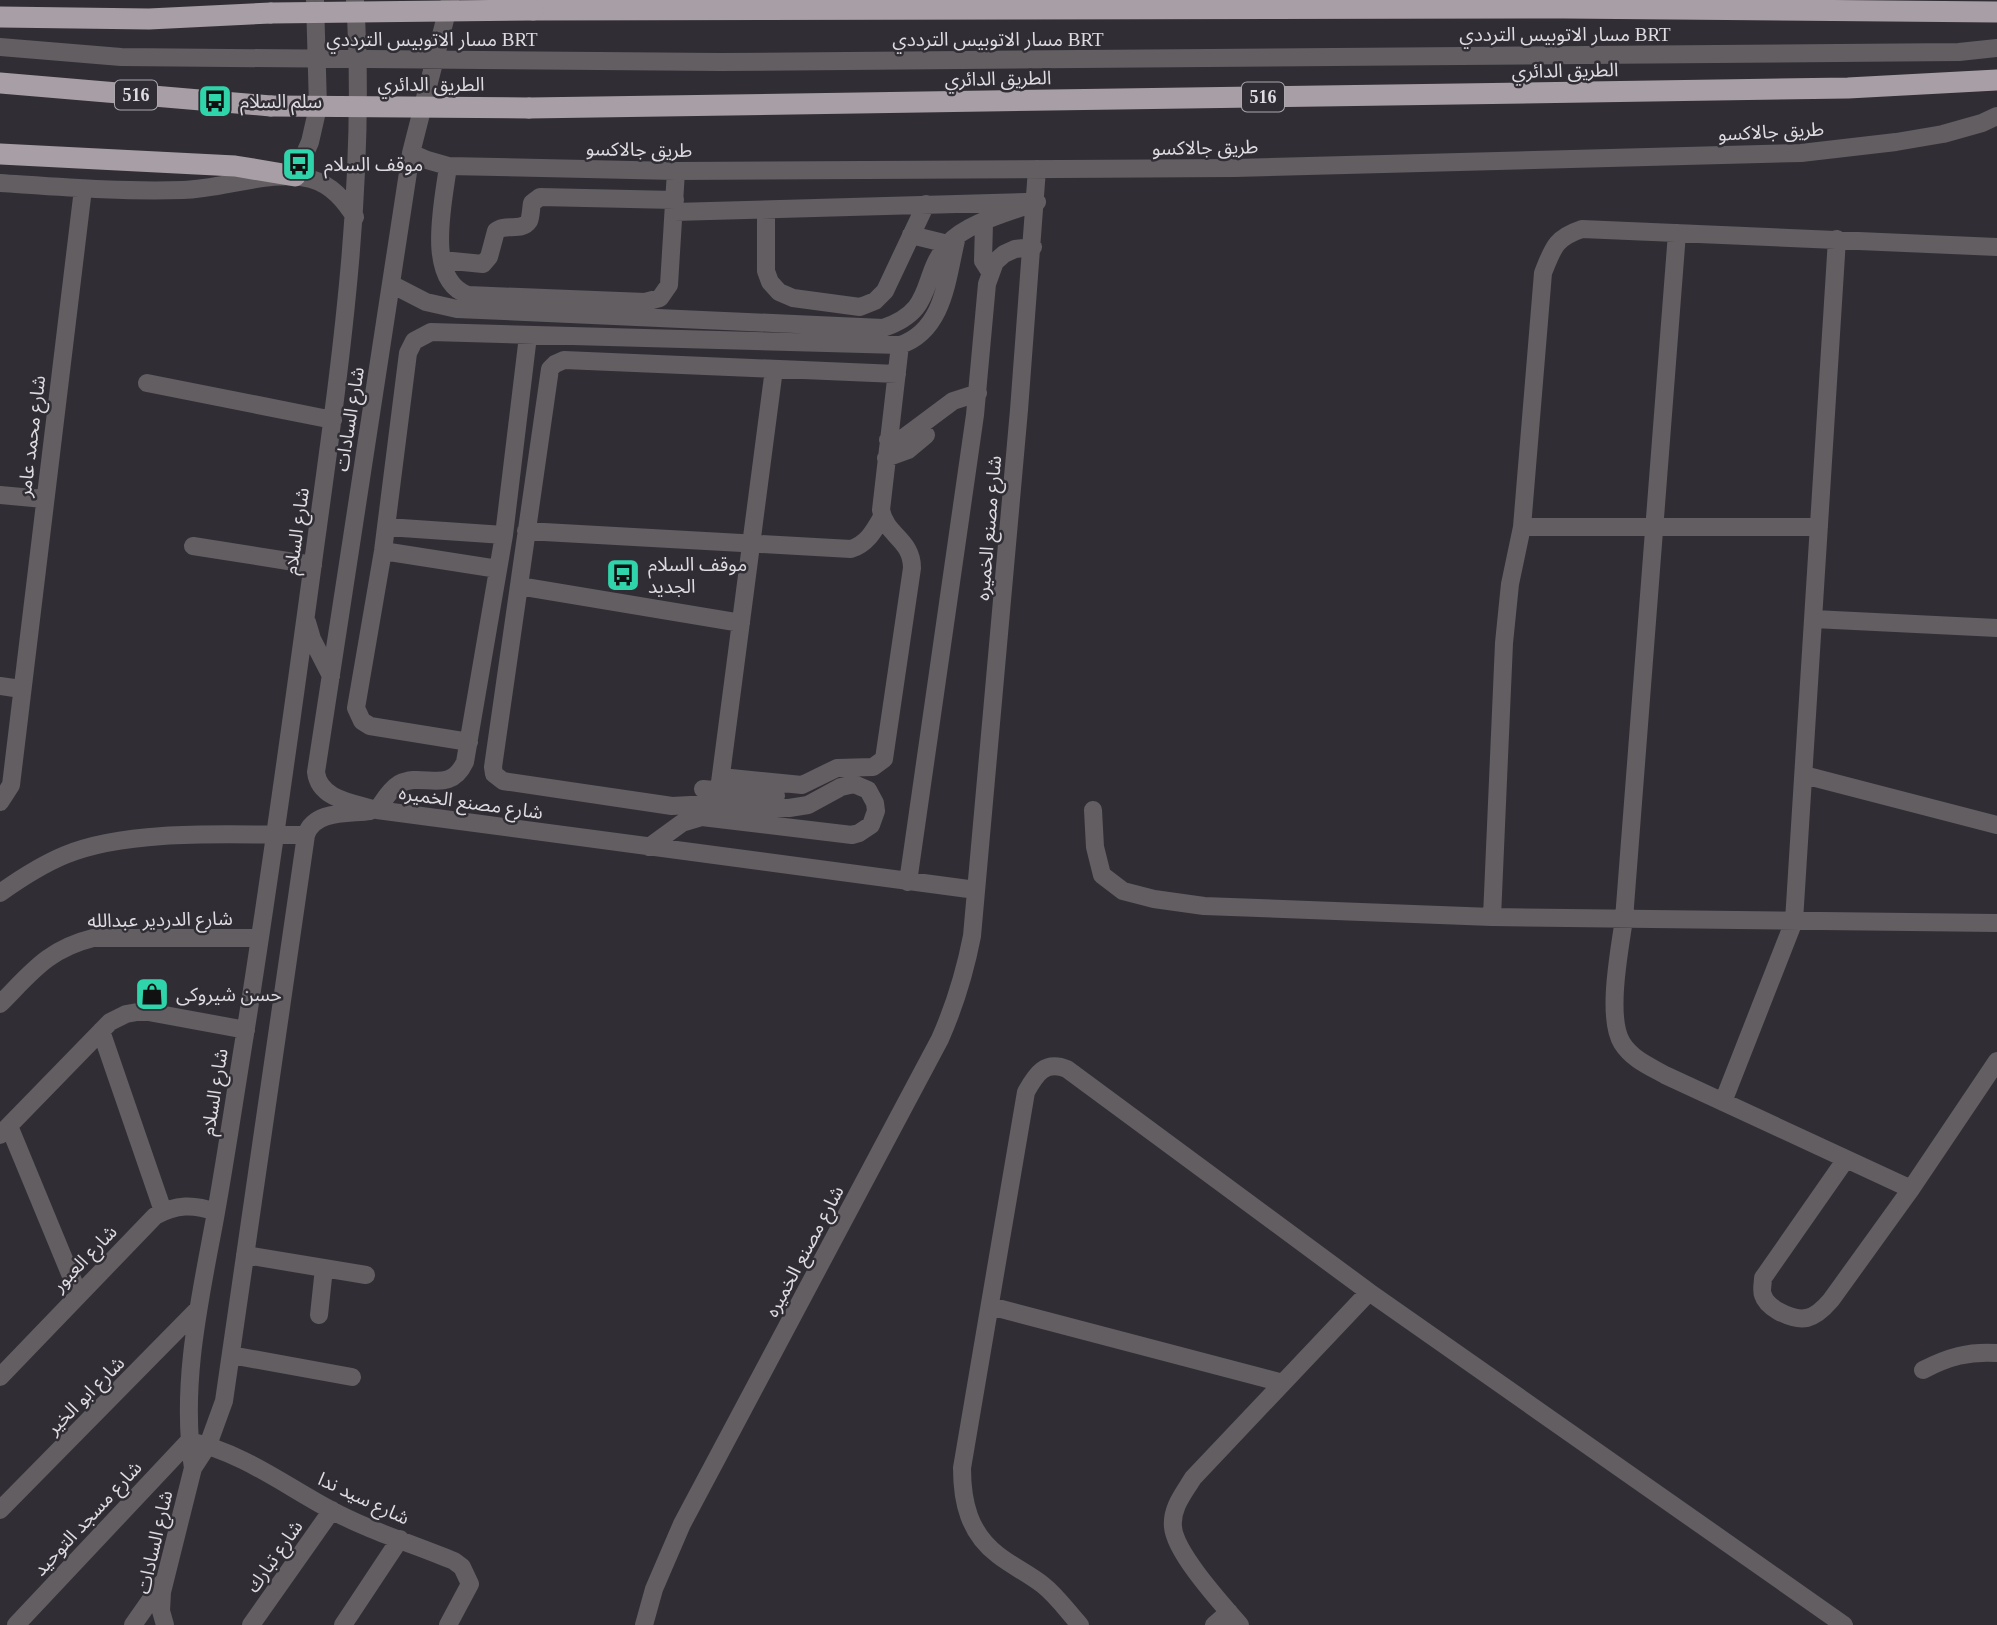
<svg xmlns="http://www.w3.org/2000/svg" width="1997" height="1625" viewBox="0 0 1997 1625" font-family="'Times New Roman','Noto Sans Arabic',serif">
	<style>
		.lines { fill: none; stroke-linecap: round; stroke-linejoin: round }
		.minor { stroke: #625e61; stroke-width: 18 }
		.highway { stroke: #a89ea5; stroke-width: 21 }
		.highway-bridge { stroke: #a89ea5; stroke-width: 21 }
		.labels { text-anchor: middle; stroke-width: 5; stroke-linejoin: round; paint-order: stroke }
		.shield { fill: #312d35; stroke: #aaa8ad; stroke-width: 2 }
		.shield-label { font-size: 18px; font-weight: bold; fill: #dedce1 }
		.street-label { font-size: 19px; fill: #dedce1; stroke: #312d35 }
		.poi-label { font-size: 19px; fill: #dedce1; stroke: #312d35; text-anchor: start }
	</style>
	<rect width="100%" height="100%" fill="#312d35"/>
	<g class="lines">
		<path class="minor" d="M450,0l-39,153 -95,619c3,28 39,31 61,38l599,80
			M0,47l121,10 599,5 1239,-10 38,-4
			M411,153l16,7 21,6 228,5 559,-3 566,-15 95,-11 47,-8 39,-11 15,-7
			M448,166c-4,34 -24,114 20,129l177,7 15,-4 9,-13 7,-114
			M295,176l15,-34 8,-35 -3,-107
			M0,183c61,4 122,9 183,7 41,-1 90,-21 128,-11 21,6 33,21 44,38
			M766,210v61l4,11 9,10 14,6 67,9 15,-6 10,-10 41,-87
			M674,212l352,-10
			M984,223l-1,38 7,11
			M1677,233l-53,686c-4,29 -18,98 -2,124 10,16 27,23 43,32l246,114
			M911,235l37,9
			M442,260l41,4 6,-7 7,-26c9,-8 26,1 33,-10 2,-5 2,-13 3,-18l8,-6 135,3
			M391,284l35,18 31,7 426,19c54,-18 36,-51 65,-84 18,-21 62,-32 89,-42
			M147,383l186,37
			M888,440l14,-1 51,-38 25,-8
			M886,458l22,-8 18,-15
			M0,495l44,4
			M387,527l117,8
			M1522,527h297
			M526,531l325,18c16,-5 23,-18 31,-32
			M193,546l120,19
			M383,551l115,18
			M519,586l222,37
			M1814,619l183,9
			M307,622l5,17 19,37
			M0,686l21,3
			M469,742l-99,-16 -8,-5 -6,-13 27,-157 25,-198 6,-12 17,-9 469,13c45,-15 47,-69 57,-109
			M1804,775l193,50
			M721,777l81,8 35,-17 36,-1 11,-8 28,-191c0,-29 -26,-32 -31,-58l19,-165
			M703,789l73,7
			M719,790l55,-421
			M0,802l11,-17 72,-596
			M377,810c6,-8 12,-20 22,-26 24,-13 50,12 66,-22l39,-227 24,-199
			M1093,810l2,37 7,28 21,16 31,8 50,7 288,11 505,6
			M649,847l33,-24 20,-6 150,18 7,-2 12,-8 5,-14 -1,-8 -7,-13 -14,-6 -13,3 -33,18 -19,3 -80,-4 -37,2 -169,-25 -9,-7 -1,-7 57,-398 5,-5 9,-4 333,14
			M908,882l67,-467 12,-131 8,-22 9,-8 11,-5 18,-2
			M0,893c21,-15 41,-28 65,-38 65,-27 171,-20 241,-20
			M1492,917l12,-274 6,-59 12,-57 21,-254c10,-25 12,-35 39,-44l415,18
			M0,1004c31,-31 48,-55 93,-66h167
			M101,1031l62,180
			M1723,1102l71,-181 43,-682
			M9,1126l69,167
			M0,1135l110,-113 16,-8 17,-3 103,19
			M1846,1159l-83,119c0,5 -2,13 0,17 2,7 10,13 15,16 24,13 36,9 53,-11l80,-111 86,-128
			M245,1255l121,20
			M990,1306l293,77
			M319,1315l5,-47
			M231,1355l121,22
			M1923,1370c25,-13 46,-19 74,-17
			M0,1377l155,-161c21,-12 39,-12 61,-4
			M193,1468c-13,-83 7,-169 22,-250 11,-61 20,-123 30,-184 26,-161 48,-324 70,-486 25,-182 52,-364 40,-548
			M0,1510l198,-201
			M16,1625l173,-184c52,11 94,43 140,68 38,21 84,35 125,52l8,6 8,17 -22,41
			M133,1625l30,-43
			M165,1625l-4,-14 1,-19 31,-124 15,-23 16,-44 82,-566c8,-25 42,-21 64,-24
			M251,1625l81,-115
			M343,1625l57,-86
			M644,1625l10,-36 28,-65 258,-485c15,-34 25,-67 32,-103l47,-526 18,-241
			M1080,1625c-12,-13 -23,-29 -37,-40 -14,-11 -31,-19 -45,-30 -29,-22 -36,-53 -36,-87l64,-376c10,-18 19,-32 41,-23l302,223 475,333
			M1214,1625l15,-13
			M1240,1625c-18,-21 -65,-72 -67,-98 -2,-19 11,-34 20,-49l176,-186"/>
		<path class="highway" d="M533,10l1031,-2 433,4
			M0,17l149,2 122,-6
			M0,83l271,23
			M529,108l1319,-20 149,-8
			M0,154l235,12 60,10"/>
		<path class="highway-bridge" d="M271,13l262,-3
			M271,106l258,2"/>
	</g>
	<defs>
		<g id="bus-square" transform="scale(1.75)"><rect x="-9" y="-9" width="18" height="18" rx="4" fill="#2fd4aa" stroke="#312d35"/><path d="M-5-6H5V4H4V6H2V4H-2V6H-4V4H-5ZM-3.5-4V0h7V-4ZM-3.5 1.2v1.5H-2V1.2ZM2 1.2v1.5H3.5V1.2Z" fill="#111"/></g>
		<g id="shop-square" transform="scale(1.75)"><rect x="-9" y="-9" width="18" height="18" rx="4" fill="#2fd4aa" stroke="#312d35"/><path d="M-5-2.5h2.3a2.7 3.5 0 0 1 5.4 0H5L5.5 6h-11ZM-1.5-2.5h3a1.5 2.3 0 0 0-3 0Z" fill="#111"/></g>
	</defs>
	<g fill-rule="evenodd">
		<use href="#bus-square" x="215" y="101"/>
		<use href="#bus-square" x="299" y="164"/>
		<use href="#bus-square" x="623" y="575"/>
		<use href="#shop-square" x="152" y="994"/>
	</g>
	<g class="labels">
		<g class="shield">
			<rect x="115" y="80.5" width="42" height="29" rx="5"/>
			<rect x="1242" y="82.5" width="42" height="29" rx="5"/>
		</g>
		<g class="shield-label">
			<text x="136" y="101">516</text>
			<text x="1263" y="103">516</text>
		</g>
		<g class="street-label">
			<text x="1565" y="41">مسار الاتوبيس الترددي BRT</text>
			<text x="432" y="46">مسار الاتوبيس الترددي BRT</text>
			<text x="998" y="46">مسار الاتوبيس الترددي BRT</text>
			<text transform="translate(1565 70) rotate(-1)" y="7">الطريق الدائري</text>
			<text transform="translate(998 78) rotate(-1)" y="7">الطريق الدائري</text>
			<text x="431" y="91">الطريق الدائري</text>
			<text transform="translate(1771 131) rotate(-3)" y="7">طريق جالاكسو</text>
			<text transform="translate(1205 147) rotate(-1)" y="7">طريق جالاكسو</text>
			<text transform="translate(639 149) rotate(1)" y="7">طريق جالاكسو</text>
			<text transform="translate(349 419) rotate(-81)" y="7">شارع السادات</text>
			<text transform="translate(31 436) rotate(-83)" y="7">شارع محمد عامر</text>
			<text transform="translate(988 528) rotate(-85)" y="7">شارع مصنع الخميره</text>
			<text transform="translate(296 531) rotate(-82)" y="7">شارع السلام</text>
			<text transform="translate(471 802) rotate(8)" y="7">شارع مصنع الخميره</text>
			<text transform="translate(160 919) rotate(-1)" y="7">شارع الدردير عبدالله</text>
			<text transform="translate(214 1092) rotate(-81)" y="7">شارع السلام</text>
			<text transform="translate(804 1251) rotate(-62)" y="7">شارع مصنع الخميره</text>
			<text transform="translate(84 1258) rotate(-46)" y="7">شارع العبور</text>
			<text transform="translate(85 1395) rotate(-45)" y="7">شارع ابو الخير</text>
			<text transform="translate(364 1498) rotate(25)" y="7">شارع سيد ندا</text>
			<text transform="translate(87 1518) rotate(-47)" y="7">شارع مسجد التوحيد</text>
			<text transform="translate(154 1542) rotate(-77)" y="7">شارع السادات</text>
			<text transform="translate(274 1556) rotate(-55)" y="7">شارع تبارك</text>
		</g>
		<g class="poi-label">
			<text x="240" y="108">سلم السلام</text>
			<text x="324" y="171">موقف السلام</text>
			<text x="648" y="571">موقف السلام<tspan x="648" dy="22">الجديد</tspan></text>
			<text x="176" y="1001">حسن شيروكى</text>
		</g>
	</g>
</svg>
